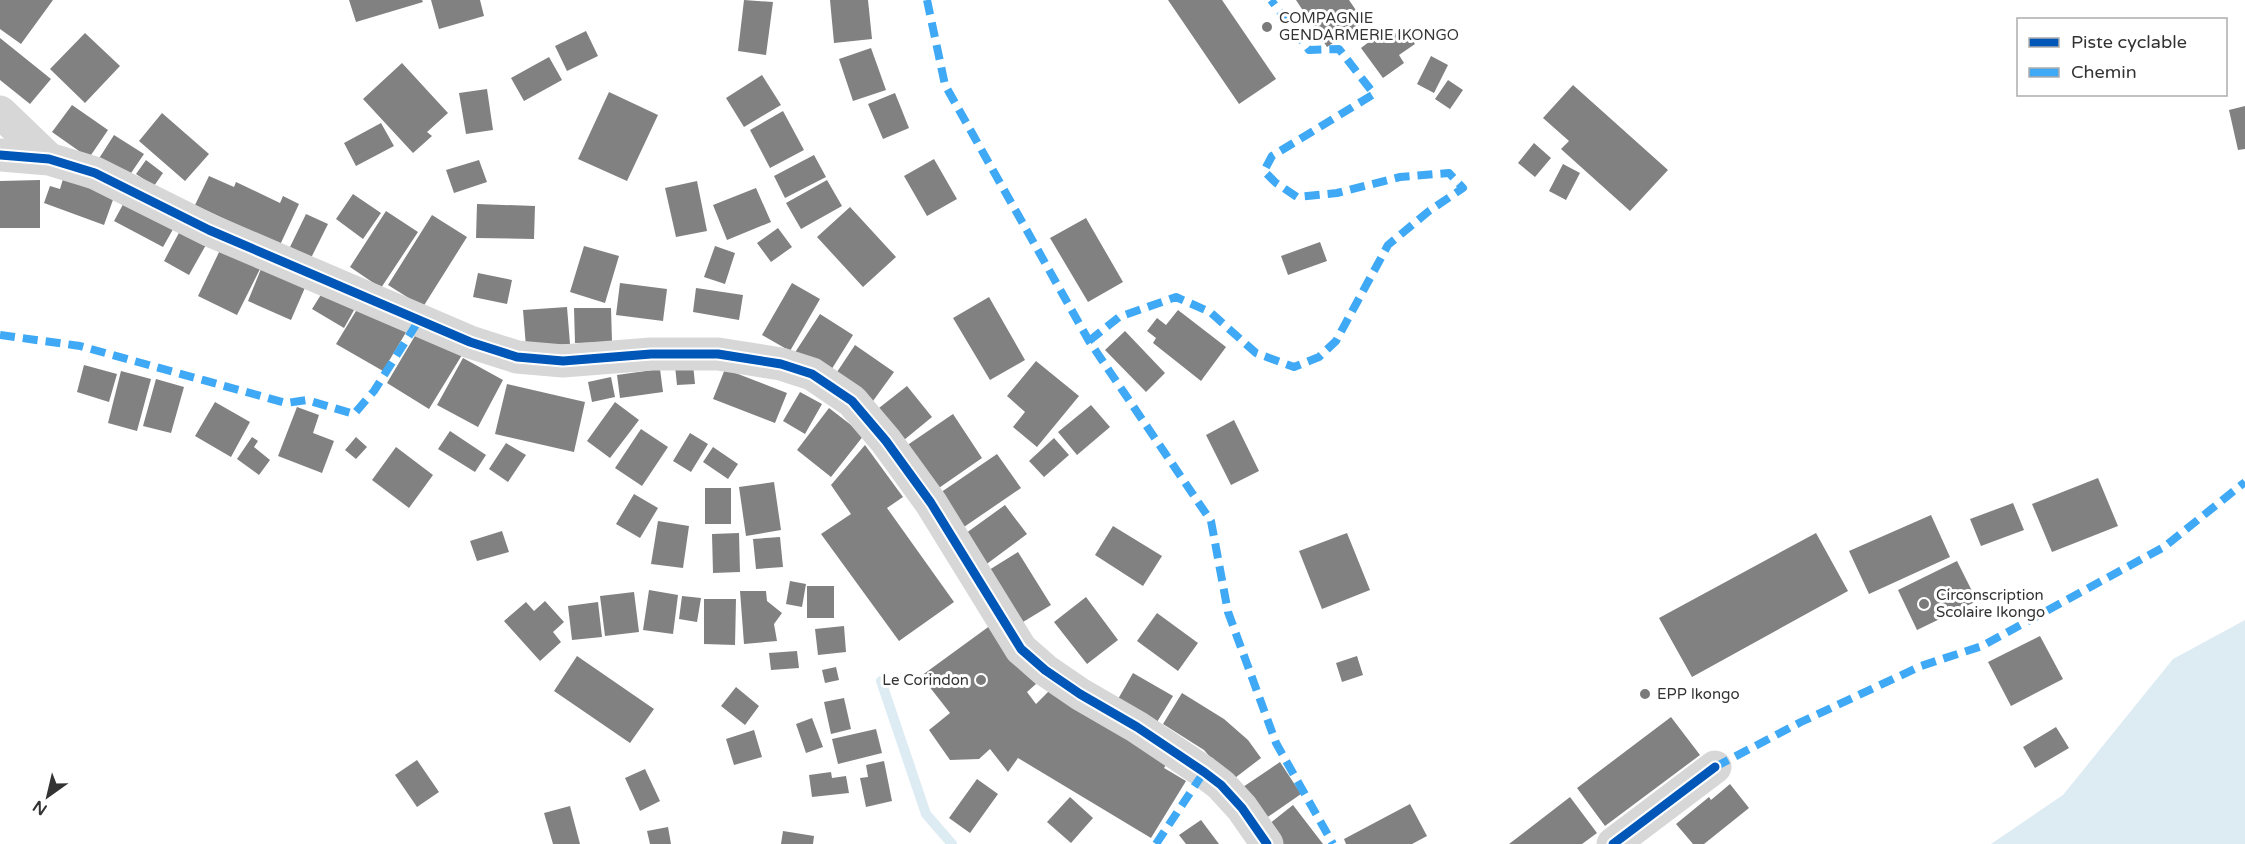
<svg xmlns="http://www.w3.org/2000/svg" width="2245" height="844" viewBox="0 0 2245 844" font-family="'Varela Round',sans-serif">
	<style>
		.water { fill: #ddebf3 }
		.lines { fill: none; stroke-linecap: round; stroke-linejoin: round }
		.stream { stroke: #ddebf3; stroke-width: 10 }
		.building { fill: #818181 }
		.minor { stroke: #d7d7d7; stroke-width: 33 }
		.quiet { stroke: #3fa9f5; stroke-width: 8; stroke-dasharray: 15 8; stroke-linecap: butt }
		.cycleway-casing { stroke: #fff; stroke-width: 13 }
		.cycleway { stroke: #0057b8; stroke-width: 9 }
		.poi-dot { fill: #7a7a7a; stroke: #fff; stroke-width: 2 }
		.labels { text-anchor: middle; stroke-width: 6; stroke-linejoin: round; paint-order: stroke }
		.poi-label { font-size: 15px; fill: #333; stroke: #fff; text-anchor: start }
	</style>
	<rect width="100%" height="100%" fill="#fff"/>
	<path class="water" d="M2245,620v224h-254l72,-49 110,-136z"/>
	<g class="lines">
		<path class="stream" d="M881,681l45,133 26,30"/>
	</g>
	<path class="building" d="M0,0h53l-32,44 -21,-15z
		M349,0h73l1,2 -67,20z
		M431,0h49l4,16 -45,13z
		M744,0l29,2 -7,53 -28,-4z
		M830,0h38l4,39 -38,4z
		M1168,0h54l54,79 -37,25z
		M1296,0h53l15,22 -37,25z
		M1403,28l12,16 -16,11 5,8 -21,15 -22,-30 21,-16 5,8z
		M586,31l12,25 -31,15 -12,-25z
		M85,33l35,33 -35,37 -35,-34z
		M0,38l51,41 -21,25 -30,-24z
		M871,48l15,42 -33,11 -14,-42z
		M1431,56l17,9 -14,28 -17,-9z
		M549,57l13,23 -38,21 -13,-23z
		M402,63l46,50 -21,19 5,4 -19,17 -50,-54z
		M762,75l19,30 -37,22 -18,-29z
		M1448,80l15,10 -13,19 -15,-10z
		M1573,85l95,85 -38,41 -69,-62 8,-8 -26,-23z
		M487,89l6,41 -27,4 -7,-41z
		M609,92l49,23 -31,66 -49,-22z
		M895,93l14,35 -26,11 -15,-35z
		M72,105l36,25 -19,28 -37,-26z
		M2245,106v43l-7,1 -9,-40z
		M783,111l21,39 -34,18 -20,-38z
		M162,113l47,41 -24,27 -46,-40z
		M381,123l13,23 -38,20 -12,-23z
		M114,135l30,19 -17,25 -29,-19z
		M1534,143l17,15 -16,19 -17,-14z
		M814,155l12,22 -41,21 -11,-22z
		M934,159l23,40 -30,17 -23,-40z
		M146,160l17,13 -9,13 -18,-12z
		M479,160l8,22 -33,11 -8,-23z
		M1563,164l17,9 -14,27 -17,-9z
		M209,176l25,11 2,-5 44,21 3,-7 16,8 -19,41 -85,-40z
		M63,179l51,18 -10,28 -60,-22 6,-17 10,3z
		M40,180v48h-40v-47z
		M827,180l15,26 -41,23 -15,-26z
		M697,181l10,50 -31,6 -11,-49z
		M756,188l15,34 -44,18 -14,-35z
		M353,194l28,19 -18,26 -27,-20z
		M127,197l49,27 -13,23 -49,-26z
		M477,204l58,2 -1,33 -58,-1z
		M850,207l46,50 -33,30 -46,-50z
		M386,211l32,21 -37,56 -31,-21z
		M306,214l22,10 -17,34 -21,-11z
		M432,215l35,22 -44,70 -35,-22z
		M1086,218l37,64 -35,20 -38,-64z
		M778,228l14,19 -21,15 -14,-19z
		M181,229l26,14 -18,32 -25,-14z
		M1320,242l7,19 -39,14 -7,-19z
		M222,246l40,19 -25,50 -39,-19z
		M584,246l35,10 -14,47 -35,-11z
		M715,246l20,7 -10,31 -21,-7z
		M263,264l44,19 -16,37 -43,-19z
		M478,273l34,7 -5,24 -34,-7z
		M620,283l47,6 -4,32 -47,-6z
		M792,283l28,16 -30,52 -28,-16z
		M327,285l31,18 -14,25 -32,-19z
		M696,288l47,7 -4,25 -46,-8z
		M989,297l36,63 -35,20 -37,-62z
		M362,301l46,28 -25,42 -47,-27z
		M567,307l3,37 -44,3 -3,-37z
		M574,308h37l1,34 -37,1z
		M1178,310l48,37 -25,34 -48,-38 3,-5 -9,-7 10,-13 9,7z
		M820,314l33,21 -25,40 -34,-21z
		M419,329l43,26 -33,54 -42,-26z
		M1125,331l40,42 -19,19 -41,-42z
		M855,345l39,27 -21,29 -38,-26z
		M463,358l40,22 -25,47 -41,-22z
		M1036,361l43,35 -42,51 -24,-20 12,-15 -18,-16z
		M693,364l2,20 -18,1 -2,-19z
		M84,365l33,9 -8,28 -32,-10z
		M660,369l3,23 -43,6 -3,-23z
		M725,369l62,24 -12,30 -62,-24z
		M121,371l30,8 -14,52 -29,-8z
		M611,377l4,20 -23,5 -4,-20z
		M156,379l28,8 -13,46 -28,-7z
		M507,384l78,18 -11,50 -79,-18z
		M907,386l25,31 -28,23 -25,-32z
		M800,392l22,12 -17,30 -22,-13z
		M215,402l35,20 -19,35 -36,-21z
		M615,402l24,18 -29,38 -23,-17z
		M1091,405l19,22 -33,28 -19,-23z
		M297,407l22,8 -6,18 21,8 -12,32 -44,-17z
		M829,408l35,27 -33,42 -34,-27z
		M953,414l29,44 -46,32 -30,-44z
		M1234,420l25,51 -28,14 -25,-50z
		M641,429l27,18 -26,39 -27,-18z
		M450,431l36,24 -11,17 -37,-23z
		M690,433l18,11 -17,28 -18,-11z
		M252,437l6,4 -4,6 16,13 -11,15 -22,-16z
		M356,437l11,10 -11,12 -11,-9z
		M1054,438l15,17 -25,22 -15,-16z
		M506,443l20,12 -18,27 -19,-13z
		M865,445l38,52 -16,11 67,94 -55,39 -78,-107 30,-20 -20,-29z
		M396,447l37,28 -24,33 -37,-28z
		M713,447l25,17 -10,15 -25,-17z
		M997,454l24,34 -60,41 -24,-34z
		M2098,478l20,48 -66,26 -20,-48z
		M774,482l7,48 -35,6 -7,-49z
		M705,488h26v36h-26z
		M634,494l24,14 -18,30 -24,-14z
		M2013,503l11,27 -43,16 -11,-27z
		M1005,505l22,29 -43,32 -22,-30z
		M1931,515l19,42 -81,37 -20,-43z
		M658,521l31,5 -6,42 -32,-4z
		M1113,526l49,30 -19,30 -48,-31z
		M502,531l7,21 -32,9 -7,-20z
		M739,533l1,39 -27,1 -1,-39z
		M1347,533l23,57 -48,19 -23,-58z
		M1816,533l32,58 -156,86 -33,-59z
		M780,537l3,30 -27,2 -3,-30z
		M1018,552l33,53 -28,17 -34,-52z
		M1957,561l20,40 -60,29 -19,-40z
		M790,581l16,3 -4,23 -16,-3z
		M807,586h27v32h-27z
		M649,590l29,5 -5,39 -30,-4z
		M740,591h26l1,10 15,12 -8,11 3,17 -33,3z
		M634,592l5,40 -34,4 -5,-40z
		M682,596l19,2 -4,24 -18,-3z
		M1086,597l32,43 -31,24 -33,-42z
		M704,599h32l-1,46 -31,-1z
		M545,601l19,21 -11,10 8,10 -21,19 -36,-40 22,-19 8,9z
		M598,602l4,35 -30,3 -4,-34z
		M1157,613l41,30 -20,28 -41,-30z
		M991,625l45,59 -9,8 9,12 16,-16 117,72 -5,8 22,13 -35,57 -133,-80 -10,14 -18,-23 -11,10 -29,1 -21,-30 21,-17 -29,-37z
		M844,626l2,26 -28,3 -3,-26z
		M2040,636l23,43 -52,27 -23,-44z
		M797,651l2,17 -28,2 -2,-17z
		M577,656l77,53 -24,34 -76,-52z
		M1357,656l6,19 -21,7 -6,-19z
		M836,667l3,13 -14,3 -3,-13z
		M1133,673l40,23 -16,26 -39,-23z
		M736,687l23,19 -14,19 -24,-19z
		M1182,693l42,26 24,21 13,18 -30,23 -27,-31 -41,-26z
		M844,698l7,31 -20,5 -7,-32z
		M1671,717l29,38 -95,71 -28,-38z
		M812,718l11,29 -17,6 -10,-29z
		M2056,727l13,21 -34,20 -12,-21z
		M876,729l6,24 -44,11 -6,-25z
		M754,730l8,27 -28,8 -8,-26z
		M417,760l22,32 -22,15 -22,-32z
		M884,761l8,40 -26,6 -6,-29 8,-1 -2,-12z
		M1280,762l21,32 -39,27 -22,-32z
		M645,769l15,32 -20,10 -15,-33z
		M831,772l1,6 14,-2 3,17 -37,4 -3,-22z
		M977,779l21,15 -28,39 -21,-15z
		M1730,784l19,24 -45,36h-11l-17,-20 33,-27 2,3z
		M1070,797l23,21 -22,25 -24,-21z
		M1570,797l27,36 -15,11h-73z
		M1410,804l17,32 -15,8h-66l-2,-5z
		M1293,805l30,39h-47l-12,-16z
		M570,806l10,38h-27l-9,-31z
		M1201,820l18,24h-33l-7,-9z
		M668,827l3,17h-21l-3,-13z
		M783,831l31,5 -1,8h-32z"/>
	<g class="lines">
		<path class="minor" d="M0,112l49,47
			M0,155l49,4 46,14 114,57 261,112 47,15 46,4 88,-7h67l63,10 31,10 40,27 34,40 45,62 90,146 24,21 35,24 57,33 67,45 17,13 21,23 25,36
			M1613,844l102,-77"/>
		<path class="quiet" d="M927,0l18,85 144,256 122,180 17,91 48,131 57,101
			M0,335l80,11 206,57 21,-3 47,14 20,-23 45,-71
			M1089,341l30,-24 57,-20 34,15 46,41 38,14 25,-10 17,-16 52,-96 41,-34 34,-23 -14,-15 -49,4 -63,16 -40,4 -21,-14 -12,-12 8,-15 102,-62 -35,-45 -30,1 -38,-50
			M1715,767l86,-45 120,-56 61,-20 182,-99 81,-65
			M1156,844l48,-72"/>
		<g class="cycleway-casing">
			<path id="cycleway" d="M0,155l49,4 46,14 114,57 261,112 47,15 46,4 88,-7h67l63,10 31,10 40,27 34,40 45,62 90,146 24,21 35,24 57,33 67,45 17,13 21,23 25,36
				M1613,844l102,-77"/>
		</g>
		<use href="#cycleway" class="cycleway"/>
	</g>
	<g class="poi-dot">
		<circle cx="1267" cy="27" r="6"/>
		<circle cx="1924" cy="604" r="6"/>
		<circle cx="981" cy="680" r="6"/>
		<circle cx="1645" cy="694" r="6"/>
	</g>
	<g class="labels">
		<g class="poi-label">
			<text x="1279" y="23">COMPAGNIE<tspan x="1279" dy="17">GENDARMERIE IKONGO</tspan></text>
			<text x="1936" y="600">Circonscription<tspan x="1936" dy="17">Scolaire Ikongo</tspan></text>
			<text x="969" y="685" text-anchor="end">Le Corindon</text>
			<text x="1657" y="699">EPP Ikongo</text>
		</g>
	</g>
	<rect x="2017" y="18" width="210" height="78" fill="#ffffff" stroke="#adadad" stroke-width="1.5"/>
	<rect x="2029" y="38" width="30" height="9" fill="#0057b8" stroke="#adadad" stroke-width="1.5"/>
	<text x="2071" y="48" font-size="18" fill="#333333">Piste cyclable</text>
	<rect x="2029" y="68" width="30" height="9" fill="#3fa9f5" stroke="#adadad" stroke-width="1.5"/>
	<text x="2071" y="78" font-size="18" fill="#333333">Chemin</text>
	<g transform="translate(48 796) rotate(214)" stroke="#ffffff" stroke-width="4.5" paint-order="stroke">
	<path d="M0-4.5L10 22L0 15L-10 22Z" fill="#333333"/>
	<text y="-9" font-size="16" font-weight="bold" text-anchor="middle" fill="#333333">N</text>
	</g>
</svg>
